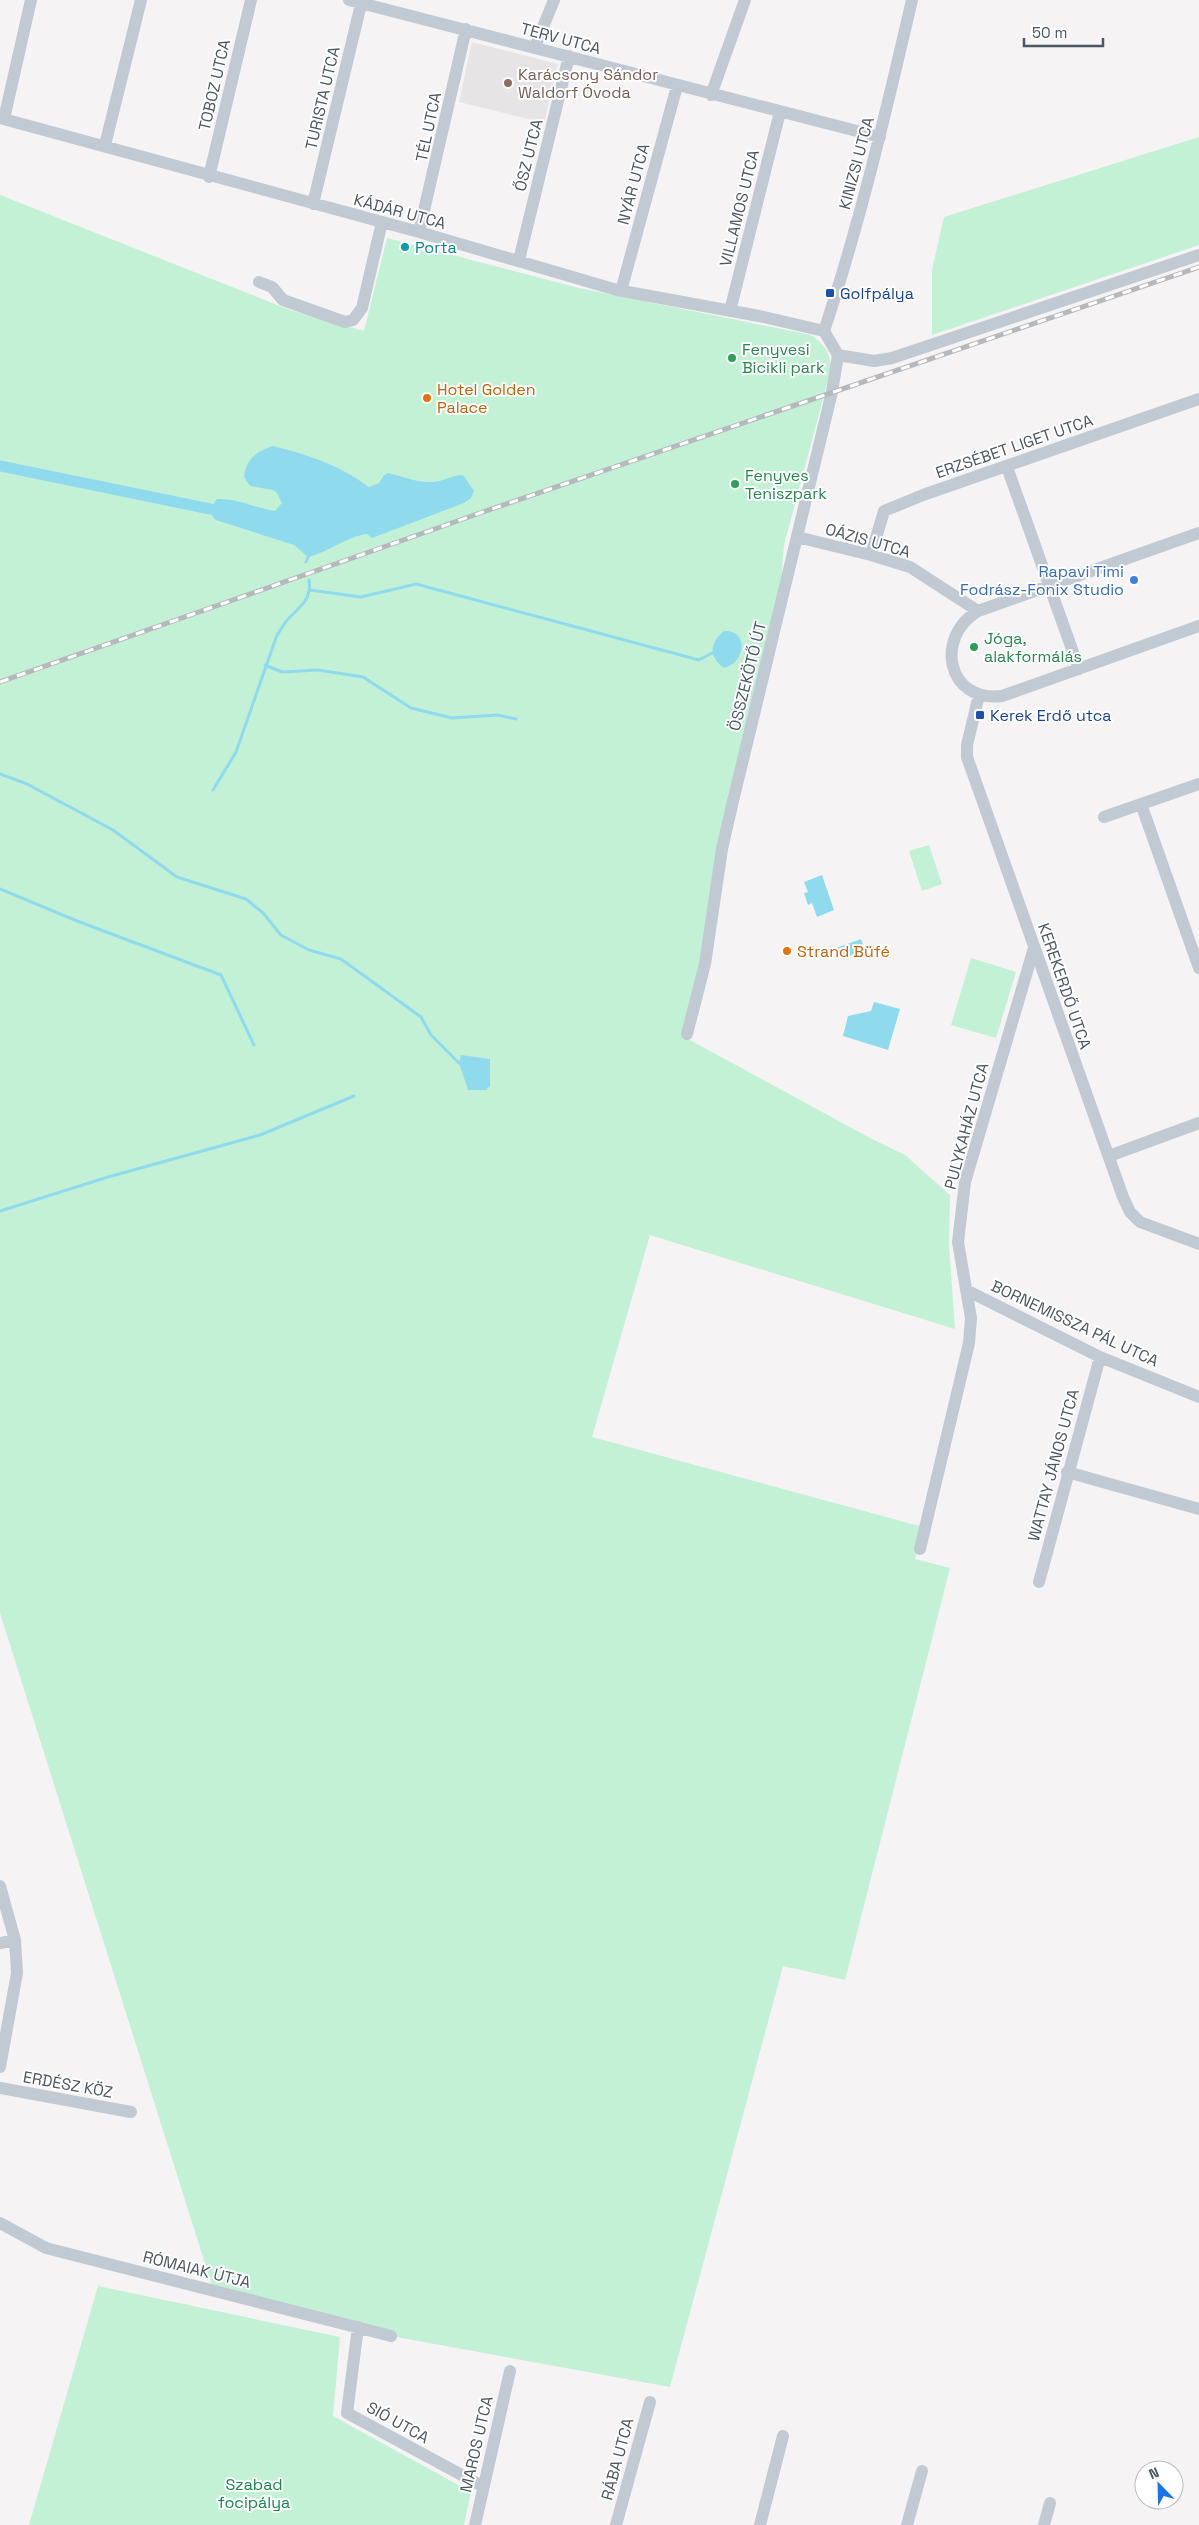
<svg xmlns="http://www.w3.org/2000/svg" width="1199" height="2525" viewBox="0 0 1199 2525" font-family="'Space Grotesk',sans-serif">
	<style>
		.education { fill: #e6e4e5 }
		.green { fill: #c3f1d5 }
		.water { fill: #90daee }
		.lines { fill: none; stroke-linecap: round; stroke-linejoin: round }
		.stream { stroke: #90daee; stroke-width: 3 }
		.canal { stroke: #90daee; stroke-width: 11 }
		.minor { stroke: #c1cad2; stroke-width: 12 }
		.rail-casing { stroke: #b5b8bd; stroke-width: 5 }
		.rail { stroke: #fff; stroke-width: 3; stroke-dasharray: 9; stroke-linecap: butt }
		.education-dot { fill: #8d6e63; stroke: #fff; stroke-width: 2 }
		.culture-dot { fill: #0f9aa8; stroke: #fff; stroke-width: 2 }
		.transit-dot { fill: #1a4fb4; stroke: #fff; stroke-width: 2 }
		.leisure-dot { fill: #2e9e5b; stroke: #fff; stroke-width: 2 }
		.food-dot { fill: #e8710a; stroke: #fff; stroke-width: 2 }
		.shop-dot { fill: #3f7fe0; stroke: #fff; stroke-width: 2 }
		.labels { text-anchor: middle; stroke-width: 4; stroke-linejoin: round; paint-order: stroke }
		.street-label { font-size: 16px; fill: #4a5661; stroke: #fff }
		.education-label { font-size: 16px; fill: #785e54; stroke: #fff; text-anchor: start }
		.culture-label { font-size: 16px; fill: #0d838f; stroke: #fff; text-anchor: start }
		.transit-label { font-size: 16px; fill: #164399; stroke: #fff; text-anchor: start }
		.leisure-label { font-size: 16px; fill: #27864d; stroke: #fff; text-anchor: start }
		.food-label { font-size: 16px; fill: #c56008; stroke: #fff; text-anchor: start }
		.shop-label { font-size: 16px; fill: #366cbe; stroke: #fff; text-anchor: end }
		.park-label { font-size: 16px; fill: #17864f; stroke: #fff }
	</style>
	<rect width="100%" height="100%" fill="#f5f3f3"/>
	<path class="education" d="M472,42l86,22 -14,59 -85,-21z"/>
	<path class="green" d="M1199,137v108l-267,90v-65l12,-53z
		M0,195l290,115 74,21 23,-93 192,50 232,47c14,10 19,17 20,34l-47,176 -7,81 -24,89 -65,324 182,99 35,17 45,40 -1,49 6,85 -305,-94 -58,202 331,90 -8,32 35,9 -105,412 -62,-14 -113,421 -279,-51 -178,-47 -213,-676z
		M929,845l13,39 -20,7 -13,-40z
		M971,958l45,14 -20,66 -45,-13z
		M98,2286l242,51 -7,79 138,76 -7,33h-435z"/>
	<path class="water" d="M273,446c36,9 66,19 96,41l10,-4 5,-8 4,-2c13,3 30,10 44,9 11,0 19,-7 31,-7l11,16 -3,7 -7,5 -92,35 -5,-4c-22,3 -38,18 -59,23l-14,-12 -78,-25 -4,-4 -2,-7 7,-10c21,-1 38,9 58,12l7,-8 -5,-10 -4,-3 -23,-4 -6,-9c2,-18 13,-26 29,-31z
		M724,631c24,-2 23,31 0,37 -15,-11 -15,-25 0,-37z
		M822,875l12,35 -17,7 -5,-14 -4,2 -4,-12 4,-1 -4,-10z
		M861,939l4,11 -24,9 -5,-11z
		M874,1002l26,7 -12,41 -45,-14 5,-20 23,-5z
		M461,1055l29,4v27l-4,4h-18l-9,-27z"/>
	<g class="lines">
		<path class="stream" d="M306,562l2,-5
			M310,590l51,7 55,-13 283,76 13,-7
			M265,665l17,7 36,-2 45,7 48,31 41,10 45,-3 19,4
			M0,774l27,10 86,46 64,47 69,22 17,14 18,22 28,15 32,9 80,58 10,18 28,28
			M213,790l23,-38 41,-117c4,-5 7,-12 12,-17 12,-12 23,-19 20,-38
			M0,889l77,32 144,54 33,70
			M0,1211l108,-34 152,-42 94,-39"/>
		<path class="canal" d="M0,466l210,43"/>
		<path class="minor" d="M349,0l531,137
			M535,47l19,-47
			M711,95l34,-95
			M0,118l419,114 198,58 142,26 65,15
			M4,119l27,-119
			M105,145l36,-145
			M209,177l42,-177
			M313,204l49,-204
			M419,232l47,-203
			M519,260l50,-204
			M259,282l13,5 11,13 62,22 8,-2 9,-12 20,-86
			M621,291l56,-205
			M730,311l50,-199
			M824,331c36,-108 62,-219 88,-331
			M838,355l36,6 18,-3 307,-103
			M1007,467l72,202
			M1199,533l-221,78c-44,26 -31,92 24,85l197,-70
			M797,537l74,18 39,12 68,44
			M871,555l13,-44 39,-16 276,-96
			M979,695l-12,50v12l156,440 7,15 10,10 59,22
			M1141,804l58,164
			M1104,817l95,-33
			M687,1034l18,-70 17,-115 11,-48 99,-409 6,-37 -14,-24
			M1109,1156l90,-33
			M966,1290l134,67 99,40
			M1067,1472l132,37
			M920,1549l49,-206 2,-25 -13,-76 7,-60 69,-234
			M1039,1582l61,-225
			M0,1886l15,54 2,33 -17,94
			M0,1943l15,-3
			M0,2088l131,24
			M0,2223l46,25 345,88
			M358,2327l-11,86 135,73
			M475,2525l35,-154
			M616,2525l34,-123
			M760,2525l23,-89
			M907,2525l15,-54
			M1044,2525l6,-22"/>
		<g class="rail-casing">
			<path id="rail" d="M0,682l480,-169 719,-246"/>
		</g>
		<use href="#rail" class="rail"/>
	</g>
	<circle class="education-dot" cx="508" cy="83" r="5"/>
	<circle class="culture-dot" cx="405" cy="247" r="5"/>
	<g class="transit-dot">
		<rect x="825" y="288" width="10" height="10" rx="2.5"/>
		<rect x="975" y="710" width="10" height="10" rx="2.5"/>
	</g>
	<g class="leisure-dot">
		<circle cx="732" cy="358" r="5"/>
		<circle cx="735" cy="484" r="5"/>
		<circle cx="974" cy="647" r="5"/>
	</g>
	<g class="food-dot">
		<circle cx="427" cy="398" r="5"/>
		<circle cx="787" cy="951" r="5"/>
	</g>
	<circle class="shop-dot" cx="1134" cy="580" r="5"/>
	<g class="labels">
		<g class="street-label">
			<text transform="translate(561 38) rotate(15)" y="6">TERV UTCA</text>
			<text transform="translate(214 85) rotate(-77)" y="6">TOBOZ UTCA</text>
			<text transform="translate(322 98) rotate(-77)" y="6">TURISTA UTCA</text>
			<text transform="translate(428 127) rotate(-78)" y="6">TÉL UTCA</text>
			<text transform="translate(528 155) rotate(-76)" y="6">ŐSZ UTCA</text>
			<text transform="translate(856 163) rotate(-75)" y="6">KINIZSI UTCA</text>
			<text transform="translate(633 184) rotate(-75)" y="6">NYÁR UTCA</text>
			<text transform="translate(739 208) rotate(-76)" y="6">VILLAMOS UTCA</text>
			<text transform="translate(400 211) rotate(15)" y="6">KÁDÁR UTCA</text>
			<text transform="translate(1014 446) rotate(-19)" y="6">ERZSÉBET LIGET UTCA</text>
			<text transform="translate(868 540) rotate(16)" y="6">OÁZIS UTCA</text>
			<text transform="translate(747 676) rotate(-76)" y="6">ÖSSZEKÖTŐ ÚT</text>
			<text transform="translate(1065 986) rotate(71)" y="6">KEREKERDŐ UTCA</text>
			<text transform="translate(966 1126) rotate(-75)" y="6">PULYKAHÁZ UTCA</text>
			<text transform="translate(1075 1323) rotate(25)" y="6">BORNEMISSZA PÁL UTCA</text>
			<text transform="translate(1053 1465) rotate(-75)" y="6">WATTAY JÁNOS UTCA</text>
			<text transform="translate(68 2084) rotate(10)" y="6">ERDÉSZ KÖZ</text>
			<text transform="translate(197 2269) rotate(14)" y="6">RÓMAIAK ÚTJA</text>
			<text transform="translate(398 2422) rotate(29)" y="6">SIÓ UTCA</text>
			<text transform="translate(476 2444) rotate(-77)" y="6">MAROS UTCA</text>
			<text transform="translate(617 2459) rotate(-75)" y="6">RÁBA UTCA</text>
		</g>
		<g class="education-label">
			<text x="518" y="80">Karácsony Sándor<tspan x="518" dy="18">Waldorf Óvoda</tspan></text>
		</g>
		<g class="culture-label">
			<text x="415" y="253">Porta</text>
		</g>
		<g class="transit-label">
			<text x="840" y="299">Golfpálya</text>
			<text x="990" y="721">Kerek Erdő utca</text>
		</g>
		<g class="leisure-label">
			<text x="742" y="355">Fenyvesi<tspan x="742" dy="18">Bicikli park</tspan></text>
			<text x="745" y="481">Fenyves<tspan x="745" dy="18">Teniszpark</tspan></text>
			<text x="984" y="644">Jóga,<tspan x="984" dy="18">alakformálás</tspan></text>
		</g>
		<g class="food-label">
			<text x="437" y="395">Hotel Golden<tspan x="437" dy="18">Palace</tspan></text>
			<text x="797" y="957">Strand Büfé</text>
		</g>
		<g class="shop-label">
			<text x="1124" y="577">Rapavi Timi<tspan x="1124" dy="18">Fodrász-Fonix Studio</tspan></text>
		</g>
		<g class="park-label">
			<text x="254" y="2490">Szabad<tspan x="254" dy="18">focipálya</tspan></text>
		</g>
	</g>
	<g transform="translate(1159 2485) rotate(337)"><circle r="24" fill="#ffffff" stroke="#b7bbc0"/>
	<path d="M0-4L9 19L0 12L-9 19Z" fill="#1a73e8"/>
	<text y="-8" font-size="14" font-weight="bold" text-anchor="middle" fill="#4a5661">N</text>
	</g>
	<path d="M1024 38v8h79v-8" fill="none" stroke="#4a5661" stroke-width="2.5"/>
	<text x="1032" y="38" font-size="15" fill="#4a5661" stroke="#ffffff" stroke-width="4" paint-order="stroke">50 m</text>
</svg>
